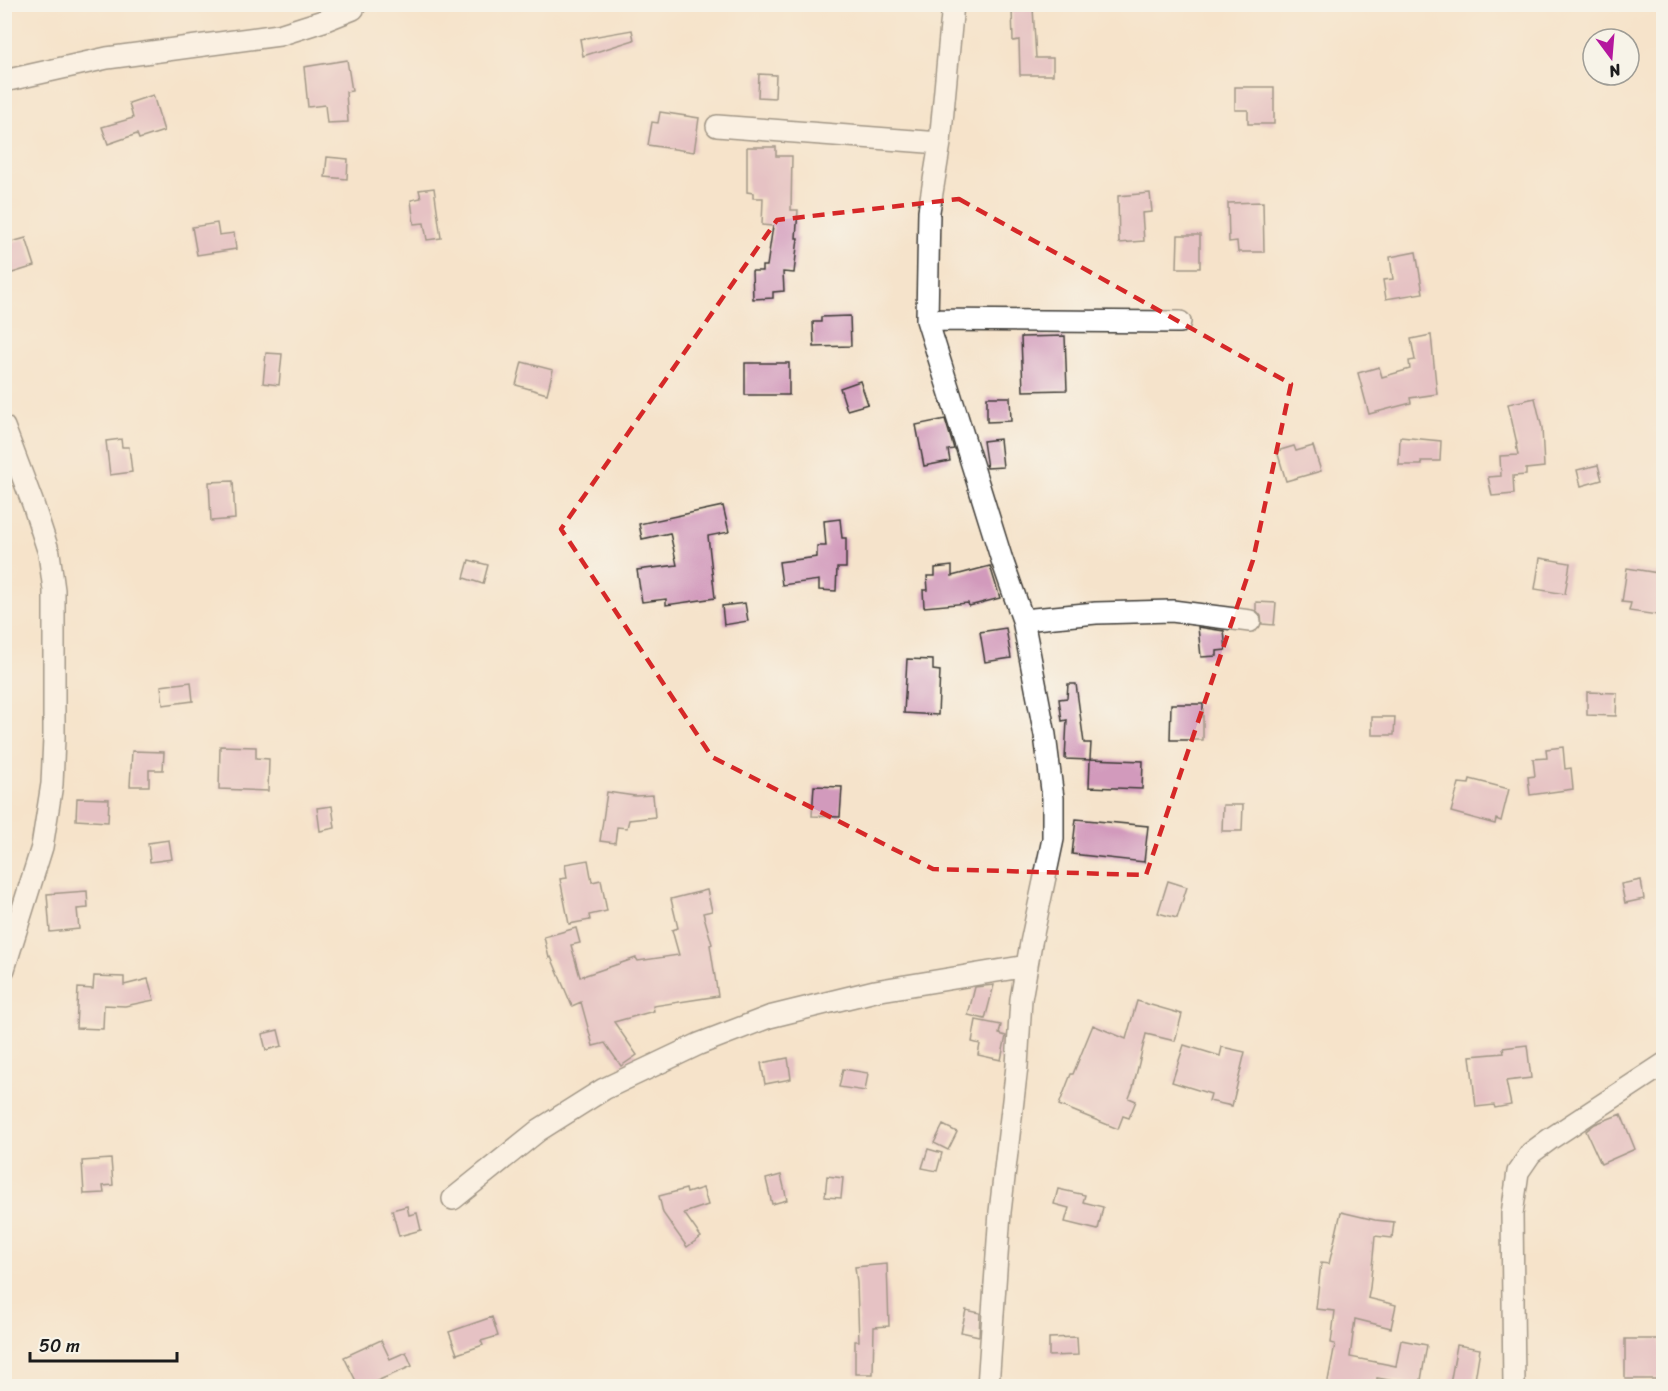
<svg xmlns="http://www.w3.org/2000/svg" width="1668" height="1391" viewBox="0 0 1668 1391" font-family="Sriracha,sans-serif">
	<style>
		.building { fill: #d29abc }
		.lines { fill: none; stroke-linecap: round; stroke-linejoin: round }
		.minor-casing { stroke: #3d3a36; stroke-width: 24 }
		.minor { stroke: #fff; stroke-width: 21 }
		.marked { fill: none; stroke: #d62828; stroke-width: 4.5; stroke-dasharray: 12 8; stroke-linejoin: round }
	</style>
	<rect width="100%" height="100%" fill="#f7f3e8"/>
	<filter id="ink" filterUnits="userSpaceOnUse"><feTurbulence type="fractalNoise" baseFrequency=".0167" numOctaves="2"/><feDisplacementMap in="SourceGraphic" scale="12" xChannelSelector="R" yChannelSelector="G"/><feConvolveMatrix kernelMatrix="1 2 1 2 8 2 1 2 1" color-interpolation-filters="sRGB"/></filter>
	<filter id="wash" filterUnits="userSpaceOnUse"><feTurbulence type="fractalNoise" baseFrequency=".008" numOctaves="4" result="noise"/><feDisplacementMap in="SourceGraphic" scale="24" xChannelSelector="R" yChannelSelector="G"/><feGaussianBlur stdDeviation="1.35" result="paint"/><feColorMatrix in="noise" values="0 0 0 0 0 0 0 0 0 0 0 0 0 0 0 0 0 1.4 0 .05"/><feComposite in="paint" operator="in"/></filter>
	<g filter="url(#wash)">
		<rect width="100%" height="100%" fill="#f5e3cb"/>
		<g id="blocks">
			<path class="building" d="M1033,8l3,50h17v17h-33l-1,-35 -6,1 -1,-32z
				M632,30l2,10 -51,16 -3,-17z
				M347,60l5,31 -6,1 2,30 -21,1 -2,-18 -17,2 -4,-40z
				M759,74l17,1 -1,23 -17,-1z
				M1235,87h39v37h-26v-14h-13z
				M153,95l11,36 -25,8 -2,-5 -29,10 -6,-17 31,-9 -4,-15z
				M660,112l39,6 -5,34 -46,-7 4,-23 6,1z
				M747,147h29v9h16l-1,54h7l-2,28h2l-4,35 -11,-1 1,19 -11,1v6l-20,1 -1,-28h10v-5h5l6,-40 -11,-1 1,-27h-10v-5l-6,-1z
				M327,157l21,2 -1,20 -22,-2z
				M434,188l7,50 -14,2 -3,-17 -10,1 -3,-24 10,-2 -2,-8z
				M1150,193l2,19 -10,1 2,28 -25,2 -1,-47z
				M1263,202l1,50h-26l-1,-11 -8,1 -1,-39z
				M217,223l2,12 15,-2 2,16 -39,6 -5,-28z
				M1178,235h22v33h-23z
				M26,238l9,28 -26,8 -1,-3 -4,1v-28z
				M1416,252l7,41 -37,6 -3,-19 10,-1 -3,-22z
				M850,316l1,30 -37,1 -1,-25h8v-5z
				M1431,335l6,59 -27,4 1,5 -42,11 -11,-41 21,-6 3,10 28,-8 -1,-8 6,-1 -4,-21z
				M1065,336l2,54 -44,1 -2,-54z
				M266,353l16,1 -3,31 -16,-2z
				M522,362l31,8 -6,24 -31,-9z
				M745,363h44v32h-44z
				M860,381l8,23 -21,6 -7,-22z
				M987,397h23l1,24 -24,1z
				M1535,398l7,30 2,39 -18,2v6l-13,1 1,18 -22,2 -4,-19 13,-1 -1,-20 18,-1 -2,-11h1l-9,-40z
				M945,419l9,30 -6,1 2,11 -26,5 -8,-41z
				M1400,437l41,4 -1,20h-19l1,4h-23z
				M121,439l1,8h7l3,25 -22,3 -4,-34z
				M1000,439l3,28 -16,1 -4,-27z
				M1294,446l2,5 17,-5 8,25 -35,10 -9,-30z
				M1598,465l4,15 -21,6 -4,-16z
				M233,481l2,38 -24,2 -2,-39z
				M723,506l6,26 -21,4 7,62 -49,7v-6l-24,3 -5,-32 40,-5 -7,-32 -28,6 -3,-15z
				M840,519l2,19h4v30h-9l-1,23 -17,-1v-10l-37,5 -3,-23 38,-5v-11h9l-2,-25z
				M1540,558l30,5 -5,31 -30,-5z
				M469,560l19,5 -5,19 -19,-6z
				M952,566v10l38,-10 10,32 -31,8 -1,-3 -44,4 -1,-17h5l-1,-14h8v-8z
				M1627,568l37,6v42l-35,-5 2,-8 -9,-1z
				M1256,602l20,1 -2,22 -12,-1 -1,-8 -5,-6z
				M745,603l3,18 -24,4 -2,-19z
				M1198,627l26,4 2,19 -9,1v5l-16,1z
				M1006,628l5,30 -26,4 -5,-30z
				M907,659l26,1v10l7,1 -2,44 -34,-2z
				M191,682l2,19 -30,4 -2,-19z
				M1068,684h8l8,59h7l-1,16 53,2 -1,28 -53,-2 1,-27 -25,-1 2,-39 -5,1 -3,-22 8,-1z
				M1587,692l30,1 -1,23 -29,-1z
				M1171,704h32v36h-33z
				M1372,717h23l-1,18h-22z
				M220,746l36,1v11l13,1 -1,32 -49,-2z
				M1563,747l2,22 6,-1 2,21 -43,6 -2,-18 7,-1 -2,-17 14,-1 -1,-9z
				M132,751l32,1 -1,18h-14v16h-19z
				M1470,779l39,10 -8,32 -5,-2 -1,5 -44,-12 8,-29 10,1z
				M814,786l28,1 -2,30 -28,-1z
				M607,792l28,4 18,-1 2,22 -26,3 -2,8 -10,-1 -2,16 -15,-2z
				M77,798l32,1 -1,23 -32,-2z
				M1223,805h20l-1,26h-20z
				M332,806l3,22 -15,3 -3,-23z
				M1076,819l72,7 -4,36 -72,-8z
				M169,840l3,19 -22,3 -2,-19z
				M588,860l4,22 9,-2 6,31 -18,4 1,5 -21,4 -9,-45 7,-1 -2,-14z
				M1641,880l3,19 -19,4 -4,-19z
				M1168,881l19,6 -10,31 -19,-5z
				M707,890l5,21 -9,2 9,31 -2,1 8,51 -65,10 1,5 -40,11 23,33 -16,11 -16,-23 -12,3 -12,-44 -9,4 -21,-49 -2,1 -5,-21 32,-9 4,15 -9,2 9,32 56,-19 2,3 41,-6 -7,-25 6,-2 -7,-29z
				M87,891l1,17 -11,1 2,20 -29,3 -3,-38z
				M94,976l30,1v8l24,-6 6,21 -29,6 -21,-1 -1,24 -27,-1 2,-40 15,1z
				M994,985l-9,34 -17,-4 7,-28z
				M1137,1001l45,13 -7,27 -29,-7 -13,54 -4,10 7,3 -7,17 -6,-2 -5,13 -59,-24 12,-31h2l20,-49 33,14z
				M976,1020l25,5 -2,9 7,2 -5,24 -23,-5 2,-11 -8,-2z
				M278,1030l4,16 -16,4 -4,-16z
				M1184,1045l36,11 2,-9 23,5 -13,54 -23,-5 2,-7 -39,-12z
				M1527,1045l4,33 -25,3 5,24 -16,3 -1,-3 -18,2 -6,-51 34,-3 -1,-5z
				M788,1058l3,21 -26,5 -4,-21z
				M843,1069l25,4 -3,18 -26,-4z
				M1621,1114l14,35 -34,15 -15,-33 9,-7z
				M943,1125l14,7 -9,18 -14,-7z
				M928,1149l14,4 -5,18 -15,-3z
				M111,1159l2,26 -10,1 1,7 -20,1 -2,-33z
				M781,1175l6,25 -15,4 -6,-25z
				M827,1176l16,2 -2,20 -16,-1z
				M703,1188l5,17 -24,8 17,24 -14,10 -24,-34 -4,-17 27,-7 1,4z
				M1058,1189l27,6 -2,7 20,5 -5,23 -33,-8 4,-14 -15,-4z
				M407,1206l2,9 8,-2 4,17 -22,6 -7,-26z
				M1341,1212l34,8 19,2 -2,16 -17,-2 -5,52 -2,10 28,7 -5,23 -36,-9 -5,38 46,9 5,-26 26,5 -7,41 -43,-8 -1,8h-49l8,-42 -4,-1 4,-32 -19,-2 5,-46 8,1z
				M887,1264l2,62 -15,1 -1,47h-18v-33h4l-2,-58 -2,-16z
				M966,1310l14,3 -1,23 -18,-4z
				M492,1317l6,19 -17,5 2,4 -26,9 -8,-22z
				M1077,1337l1,18 -29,1v-18z
				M1625,1339h36v40h-36z
				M381,1340l9,19 16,-7 6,14 -42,18 -2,-3 -10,4 -14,-28z
				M1457,1345l23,4 -6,37 -24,-2z"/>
		</g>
	</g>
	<g filter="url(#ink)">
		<use href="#blocks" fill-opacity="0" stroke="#3d3a36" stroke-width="1.5"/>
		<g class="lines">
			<g class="minor-casing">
				<path id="minor" d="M953,4l-13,139 -11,68 -2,109 74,237 22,63 22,115 8,63v41l-22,104 -10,56 -4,67 -17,146 -12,174
					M4,81l103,-23 172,-23 44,-14 30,-12 3,-5
					M717,126l223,17
					M927,320l253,2
					M4,427l29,77 16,49 5,37v148l-2,46 -10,63 -38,122
					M1023,620l73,-7 76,-2 78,10
					M453,1199l86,-69 65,-41 95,-45 70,-27 106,-26 152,-25
					M1514,1386l-2,-172 6,-42 13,-19 19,-14 114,-75"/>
			</g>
			<use href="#minor" class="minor"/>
		</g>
	</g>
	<path d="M0 0H1668V1391H0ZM959,199l332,185 -38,176 -107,315 -213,-6 -221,-112 -151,-228 216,-309z" fill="#f5e3cb" fill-opacity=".55" fill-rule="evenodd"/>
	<path class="marked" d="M959,199l332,185 -38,176 -107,315 -213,-6 -221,-112 -151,-228 216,-309z"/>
	<rect width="1668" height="1391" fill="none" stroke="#f7f3e8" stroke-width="24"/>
	<g transform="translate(1611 57) rotate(164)"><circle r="28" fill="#f7f3e8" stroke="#9f9d96" stroke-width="1.5"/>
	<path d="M0-4.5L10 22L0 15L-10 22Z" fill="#b5179e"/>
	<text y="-9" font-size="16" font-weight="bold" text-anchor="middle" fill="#1c1c1c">N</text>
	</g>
	<path d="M30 1352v9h147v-9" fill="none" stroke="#1c1c1c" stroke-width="3"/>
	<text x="39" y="1352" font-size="18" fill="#1c1c1c" stroke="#f7f3e8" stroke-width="4.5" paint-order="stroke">50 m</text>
</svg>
